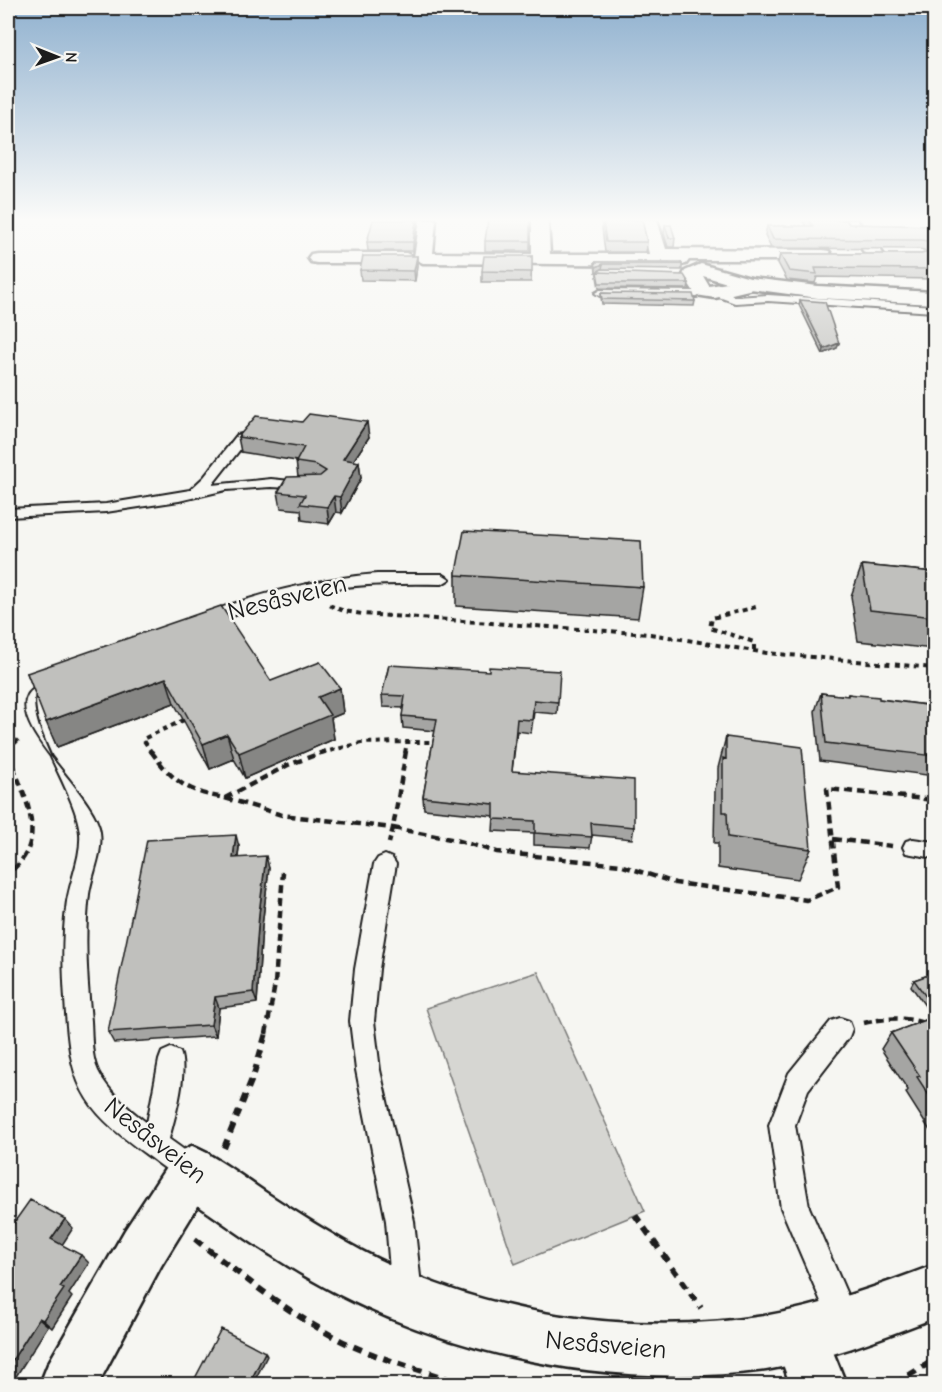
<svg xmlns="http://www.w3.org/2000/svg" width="942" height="1392" viewBox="0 0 942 1392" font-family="'Comic Neue',sans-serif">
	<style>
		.green { fill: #d6d6d2; stroke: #797977; stroke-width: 1.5 }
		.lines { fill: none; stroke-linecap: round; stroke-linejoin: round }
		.lane-casing { stroke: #1c1c1c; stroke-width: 4 }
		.street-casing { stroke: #1c1c1c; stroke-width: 5 }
		.secondary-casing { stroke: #1c1c1c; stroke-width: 5 }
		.path-far2 { stroke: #1c1c1c; stroke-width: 4; stroke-dasharray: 5 4.5; stroke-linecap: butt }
		.path-far1 { stroke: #1c1c1c; stroke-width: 4.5; stroke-dasharray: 8 5; stroke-linecap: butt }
		.path { stroke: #1c1c1c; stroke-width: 6; stroke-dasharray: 9 7; stroke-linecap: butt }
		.lane { fill: #f6f6f2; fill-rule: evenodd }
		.street { fill: #f6f6f2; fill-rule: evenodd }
		.secondary { fill: #f6f6f2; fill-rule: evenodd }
		.wall { fill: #a5a5a3; stroke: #1c1c1c; stroke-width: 1.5 }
		.shaded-wall { fill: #868684; stroke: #1c1c1c; stroke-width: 1.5 }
		.building { fill: #c0c0bd; stroke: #1c1c1c; stroke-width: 1.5 }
		.labels { text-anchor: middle; stroke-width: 5; stroke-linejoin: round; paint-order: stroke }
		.near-street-label { font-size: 26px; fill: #1c1c1c; stroke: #f6f6f2 }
	</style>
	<rect width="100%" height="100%" fill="#f6f6f2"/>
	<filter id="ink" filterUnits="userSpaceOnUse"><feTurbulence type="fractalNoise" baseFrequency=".0167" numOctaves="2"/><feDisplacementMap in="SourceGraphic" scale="12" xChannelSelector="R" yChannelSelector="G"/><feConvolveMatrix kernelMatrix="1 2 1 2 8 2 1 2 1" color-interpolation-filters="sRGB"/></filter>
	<g filter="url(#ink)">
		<path class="green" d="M538,972l107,239 -130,53 -89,-256z"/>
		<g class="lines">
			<g class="lane-casing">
				<path id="lane" d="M703,288l5,3 -11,6 -97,-1 -5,-3 5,-3 95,1z
					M715,289l21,8 32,-2 166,11v6l-166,-11 -33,2 -24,-9v-4z
					M242,434l7,4 -37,47 59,-6 40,4 2,3 -2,3 -40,-2 -45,3 -47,11 -73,11 -98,5v-8l98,-5 84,-14 14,-13 33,-42z
					M377,574h65l8,5 -8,5c-51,-1 -103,0 -153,13 -30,8 -58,21 -88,29l-6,-1 -2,-4 2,-4c60,-22 118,-38 182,-43z
					M53,667l6,2 3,4 -3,4c-9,4 -26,9 -31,18 -19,34 67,99 72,137 3,21 -8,41 -11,62 -5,42 -2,85 2,127 1,16 0,35 7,50 10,21 31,38 49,52l12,-63 3,-8 9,-4 9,4c8,20 -5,65 -11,87l32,23 4,9 -4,9 -9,4c-16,-6 -31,-19 -45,-29 -70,-50 -77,-73 -82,-156 -2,-30 -3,-60 1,-90 2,-25 16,-51 14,-76 -5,-52 -80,-133 -27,-166z
					M913,839l21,3v16l-28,-5 -3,-6 3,-6z
					M385,855l7,3 4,6 -17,105 -5,52 6,49 34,151 8,74 -5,10 -10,5 -10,-5 -5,-10 -6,-74 -30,-151 -6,-49 5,-52 19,-105 4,-6z
					M840,1018l9,3 3,8 -3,8 -41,53 -13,35 14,82 50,115 -5,10 -10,5 -10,-5 -53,-124 -12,-83 20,-52 42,-52z"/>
			</g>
			<g class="street-casing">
				<path id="street" d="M420,220h16l-3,33 99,1v-34h16l2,34h99l-8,-34h16l9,29 157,1 6,1 3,4 -3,4 -6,1h-134l-3,4 -6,1 -257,-2 -8,-4 -9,4h-89l-6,-1 -3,-4 3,-4 6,-1h89l8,4z
					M840,220h17l28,36 -3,4h-12z
					M701,264l56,16 3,4 -3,4 -42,10 -19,-3 -13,-20 2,-4zM703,276l24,7 -18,3z
					M192,1146l17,8 8,17 -8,17 -48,78 -63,118h-58l8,-20 77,-134 50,-76z
					M800,1309l19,8 27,67h-56l-17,-48 8,-19z"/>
			</g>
			<g class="secondary-casing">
				<path id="secondary" d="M750,278l68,8 116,6v12l-116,-6 -75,-10 -3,-4 3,-4z
					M192,1146c27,12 49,30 73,46 32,21 64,41 97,59 121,64 268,86 402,65 58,-10 115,-30 170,-51v53c-54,21 -110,42 -168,52 -170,22 -353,-21 -495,-115 -26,-16 -50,-34 -75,-51 -6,-5 -17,-10 -22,-16 -3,-5 -4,-12 -7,-17l8,-17z"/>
			</g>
			<path class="path-far2" d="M329,605l15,6 18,3 288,20 117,19 167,15
				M754,650v-8l-44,-14 2,-10 44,-11
				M8,750l13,-13
				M152,753l-9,-14 43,-20
				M321,753l40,-10 46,-1
				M405,753l2,-11h30"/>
			<path class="path-far1" d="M151,751c22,31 37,41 74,47l63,-33 38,-14
				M406,751l-13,77 63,12 41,12 123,13 55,18 132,17 31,-13 -11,-98 107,11
				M8,754c14,38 45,87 0,119
				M225,798l57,17 111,13 -4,15
				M833,839l59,7
				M864,1023c25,-6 46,-7 70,4
				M266,1034l9,-50 8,-112"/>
			<path class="path" d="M224,1148l30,-74 12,-41
				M635,1215l66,93
				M195,1239c45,36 92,73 143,100 39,20 84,31 125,45
				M895,1384l39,-24"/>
			<use href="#lane" class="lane"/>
			<use href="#street" class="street"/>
			<use href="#secondary" class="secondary"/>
		</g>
		<path class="wall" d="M418,220l-5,31h-45l-1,-9z
			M530,220v31h-45v-10z
			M601,220h41l5,22 -1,10h-41z
			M802,220h45l2,4 85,2v53l-117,-2 -2,6 -28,-3 -9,-17 2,-9h141l6,-1 -3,-3 -6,-1 -147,-1 -6,-13 2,-9h39z
			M665,225l10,13 -1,9h-6l-4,-13z
			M417,256v10l-2,15 -54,-1 -1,-10z
			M532,256l-1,26h-49v-11z
			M595,262l87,2v6l-80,-1 -6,3z
			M597,272l92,11 -1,6 -89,-1 -2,-11z
			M601,293l94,8 -1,5 -92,-2 -1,-6z
			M800,300l39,43 -2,5 -14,6 -24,-49z
			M302,422l67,15 -16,24 6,1 2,16 -19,35 -6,-1 -7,12 -27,-4 -1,-10 -20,-2 -3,-16 20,-15 -2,-16 -55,-9 -3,-15z
			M862,565l72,7v77l-76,-8 -7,-45z
			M456,572l187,15 -5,31 -182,-12z
			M389,665l169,37 -1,12 -23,-2 -3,21 -14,-2 -5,40 122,56 -2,12 -40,-4 -2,13 -56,-3v-12l-41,-2 1,-15 -70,-7 -1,-12 12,-66 -32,-3 -1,-12 2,-8 -21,-1 -1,-12z
			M27,673l313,15 3,25 -12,5 3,21 -89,39 -11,-19 -24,10 -36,-66 -117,44z
			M821,693l26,3 1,-2 31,5 55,7v70l-114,-15 -5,-50z
			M726,737l85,112 -13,30 -80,-11v-25h-4l1,-54 3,-10v-11z
			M239,847l-1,11 31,10 -7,58 -5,77 -38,5 -3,28 -102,7 -6,-11z
			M934,973v164l-28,-44 2,-3 -27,-41 10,-16 42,-16 -22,-31 3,-6z"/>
		<path class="shaded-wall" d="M416,220h2l-5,31v-9z
			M417,256v10l-2,15 -1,-10z
			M603,264l-1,5 -6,3v-5z
			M839,343l-2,5 -14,6 1,-5z
			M367,422l2,15 -25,38 -1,-16z
			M359,462l2,16 -19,35 -2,-16z
			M334,496l2,16 -7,12 -2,-17z
			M166,678l8,25 -117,44 -11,-25z
			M340,688l3,25 -12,5 3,21 -89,39 -6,-25 79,-56z
			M227,734l7,25 -24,10 -7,-25z
			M236,835l3,12 -3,23 -3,-12z
			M266,856l3,12 -7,58 -5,77 -4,-11 6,-78z
			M215,997l4,11 -3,28 -5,-11z
			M65,1219l8,9 -13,20 -9,-9z
			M81,1255l8,8 -20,31 3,3 -20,31 -9,-8 17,-33z
			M39,1318l9,8 -33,52 5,3 -2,3h-10v-17z
			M265,1352l2,4 -14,28h-4z"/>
		<path class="building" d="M373,220h43l-3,22h-46z
			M488,220h42v21h-45z
			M603,220h39l5,22h-41z
			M809,220h37l3,4 85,2v43l-119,-1 2,6 -28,-3 -9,-17h141l8,-2 3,-6 -5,-5 -6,-1 -148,-1 -6,-13h46z
			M665,225h6l4,13h-6z
			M363,256h54l-3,15 -54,-1z
			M484,256h48v16l-50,-1z
			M595,262h86l1,2h-79l-7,3z
			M597,272l87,3 5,8h-90z
			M601,293l92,1 2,7 -93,-2z
			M800,300l25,2 14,41 -15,6z
			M309,414l58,8 -24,37 16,3 -19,35 -6,-1 -7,11 -27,-3 5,-9 -27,-3 9,-15 33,-1 6,-5 -10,-6 -20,-3 8,-15 -66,-10 18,-21 46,6z
			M464,531l177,10 2,46 -187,-12v-3z
			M862,565l72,7v45l-64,-7z
			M221,606l50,75 49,-19 20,26 -22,9 12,18 -91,38 -12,-19 -24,10 -37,-66 -120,44 -19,-49z
			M389,665l100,6v-4l71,4 -2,31 -24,-2 -2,20 -15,-1 -5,52 122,9v47l-43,-4 1,14 -57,-4v-12l-41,-2v-15l-71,-7 14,-78 -35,-3 3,-20 -23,-1z
			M821,693l27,3v-2l31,3v2l55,7v50l-108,-13z
			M726,737l76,10 9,102 -83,-12 -1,-25h-4v-54l3,1z
			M236,835l-3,23 33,-2 -7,58 -6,78 -38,5 -4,28 -103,7 39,-192z
			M934,973v35l-20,-28z
			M934,1017v86l-17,-26 3,-1 -29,-43z
			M30,1200l35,19 -14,20 30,16 -21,32 4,2 -21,31 -4,-2 -31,49v-136z
			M221,1329l44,23 -16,32h-57z"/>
	</g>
	<linearGradient id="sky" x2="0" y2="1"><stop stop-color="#90b1cf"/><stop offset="0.53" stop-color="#fbfbf9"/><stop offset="1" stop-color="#fbfbf9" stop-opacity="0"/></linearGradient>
	<rect width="942" height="415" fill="url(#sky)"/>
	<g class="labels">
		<g class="near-street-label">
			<text transform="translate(287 597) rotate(-14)" y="9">Nesåsveien</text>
			<text transform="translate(156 1140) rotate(38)" y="9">Nesåsveien</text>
			<text transform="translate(606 1344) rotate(5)" y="9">Nesåsveien</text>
		</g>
	</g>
	<rect width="942" height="1392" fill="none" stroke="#f6f6f2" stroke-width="30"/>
	<rect x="15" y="15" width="912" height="1362" fill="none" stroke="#1c1c1c" stroke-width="2" filter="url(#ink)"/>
	<g transform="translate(57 57) rotate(91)" stroke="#f6f6f2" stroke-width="4.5" paint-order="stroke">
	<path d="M0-4.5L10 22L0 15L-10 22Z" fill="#1c1c1c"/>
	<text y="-9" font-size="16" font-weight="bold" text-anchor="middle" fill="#1c1c1c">N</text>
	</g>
</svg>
